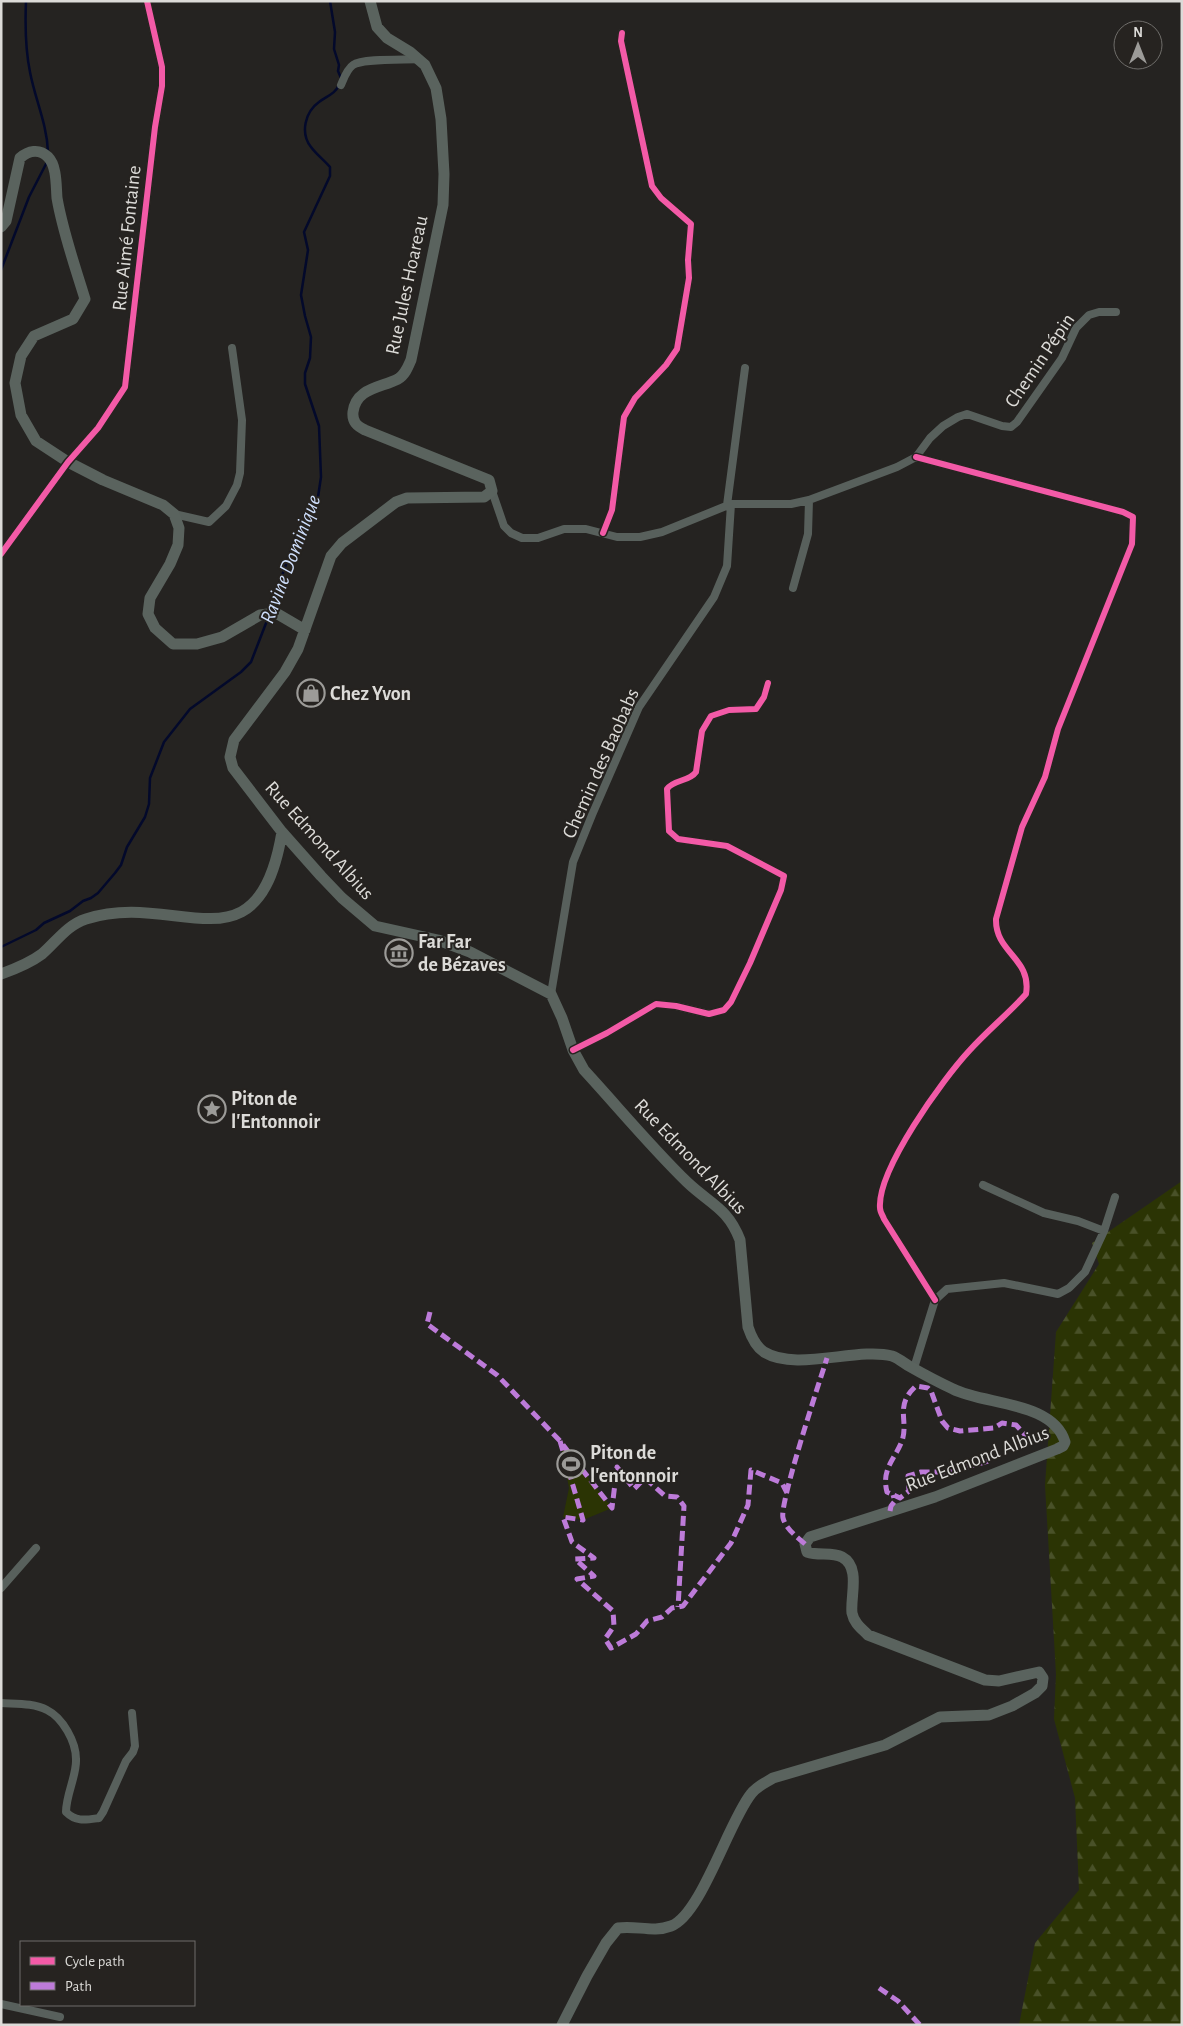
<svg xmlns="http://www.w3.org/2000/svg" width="1183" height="2026" viewBox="0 0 1183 2026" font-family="'Alegreya Sans',sans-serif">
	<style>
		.forest { fill: url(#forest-firs) }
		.garden { fill: #2b3404 }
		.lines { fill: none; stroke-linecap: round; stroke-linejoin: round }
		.stream { stroke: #03092b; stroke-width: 2.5 }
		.street { stroke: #58605c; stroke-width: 8 }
		.secondary { stroke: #5a635e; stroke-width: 11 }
		.quiet { stroke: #bd7bd9; stroke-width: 5; stroke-dasharray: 10 5; stroke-linecap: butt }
		.cycleway-casing { stroke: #262320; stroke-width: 9 }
		.cycleway { stroke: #f35aa7; stroke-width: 6 }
		.labels { text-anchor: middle; stroke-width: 4; stroke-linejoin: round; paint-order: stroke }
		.street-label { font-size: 20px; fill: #dcdbd8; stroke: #262320 }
		.poi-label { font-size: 20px; font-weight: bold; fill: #dcdbd8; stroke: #262320; text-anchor: start }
		.water-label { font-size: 21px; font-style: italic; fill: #cedefb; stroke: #262320 }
	</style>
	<defs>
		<pattern id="forest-firs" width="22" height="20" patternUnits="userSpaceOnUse" patternTransform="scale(1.25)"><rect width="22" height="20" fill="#2b3404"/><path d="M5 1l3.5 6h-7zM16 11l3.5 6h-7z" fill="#495128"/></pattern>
	</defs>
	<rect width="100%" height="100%" fill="#252321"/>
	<path class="forest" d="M1182,1181v844h-163l16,-82 44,-53 -4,-92 -21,-79 2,-45 -11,-189 11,-153 43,-68 -7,-21z"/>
	<path class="garden" d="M560,1441l52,67 -29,12 -20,-3 6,-29z"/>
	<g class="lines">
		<path class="stream" d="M26,1c-1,24 -1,47 4,71 5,27 17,52 18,80
			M330,1l5,31 -1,17 5,16 -1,6 3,7
			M1,270l28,-73 18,-35
			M270,610l28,-80 20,-33 3,-20 -2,-51 -14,-42v-11l5,-15 1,-21 -6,-21 -4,-21 7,-45 -4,-18 26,-56v-9c-6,-7 -14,-13 -19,-20 -11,-14 -6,-35 8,-45 8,-6 16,-8 20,-17
			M1,947l35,-17 8,-7 26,-12 13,-10 8,-3 7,-5 17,-20 6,-8 6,-18 18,-30 4,-13 1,-26 14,-36 26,-33 51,-37 10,-10 17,-44"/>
		<path class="street" d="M341,85c3,-7 6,-16 12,-20 10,-7 53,-5 66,-6
			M916,457l207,55 10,5 -1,27 -74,185 -13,48 -23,50 -26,92c-1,34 36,39 30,75 -18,20 -39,37 -57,57 -26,28 -92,119 -89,157 0,4 3,8 4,11l51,81
			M492,491l12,35 7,7 11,5h16l26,-9h22l31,8h23l22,-5 69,-28h60l18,-4 88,-33 19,-10 14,-19 13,-12 15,-9 9,-3 35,12 9,1 6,-5 45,-64 14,-30 13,-13 10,-3h17
			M727,505l18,-137
			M174,514l35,8 17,-16 11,-21 3,-12 2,-53 -10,-72
			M603,533l9,-23 12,-93 11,-19 31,-33 11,-16 12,-71 -1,-18 3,-36 -30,-26 -9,-12 -31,-145 1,-8
			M1,554l67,-92 30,-34 27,-41 30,-260 7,-41v-19l-15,-66
			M793,588l15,-54 1,-34
			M551,994l22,-132 19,-47 47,-108 75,-110 13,-31 4,-62
			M573,1050l34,-17 49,-29 20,2 33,8 15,-4 7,-8 19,-39 31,-73 3,-14 -57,-30 -49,-7 -9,-8 -2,-42c7,-10 22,-7 29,-17l6,-41 9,-15 18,-6 27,-1 8,-12 4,-14
			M983,1185l61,28 34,8 26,10
			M914,1368l21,-68 12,-11 57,-6 54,11 11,-6 16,-16 19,-41 11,-34
			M1,1588l35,-40
			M1,1703c15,1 33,0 46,7 16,8 29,32 29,49 1,16 -10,35 -10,53 10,10 19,8 33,6l4,-6 23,-51 7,-9 2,-6 -3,-33
			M1,2004l59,13"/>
		<path class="secondary" d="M370,1l7,26 10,11 23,14 15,13 11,23 5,31 3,55 -1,31 -32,155c-3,7 -6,15 -13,19 -18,9 -42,9 -45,33 -1,10 4,14 12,18l124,50 3,11 -8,6 -77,1 -11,4 -54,41 -11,13 -33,93 -13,23 -51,68 -4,17 3,11 49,64 39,44 21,22 33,28 63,14 32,12 81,42 11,24 11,32 11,20c34,37 67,77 103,112 23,22 41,26 53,58l8,87c3,9 7,19 16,25 32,20 93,-5 128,4 6,2 12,7 17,10 14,8 29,16 44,23 31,16 100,12 112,53l-2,4 -6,3 -122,48 -125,40 -5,7 2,8c11,4 25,0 35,5 19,10 8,40 10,56 2,10 9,15 16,22l117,45 14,1 40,-9 4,6 -1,8 -7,7 -23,13 -23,9 -49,2 -55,28 -112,33c-8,5 -16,8 -22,16 -22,27 -50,121 -80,132 -18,7 -35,-1 -53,2l-12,15 -19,33 -25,49
			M1,227l5,-6 14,-63c8,-7 19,-10 28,-1 9,9 8,29 9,41 6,35 18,68 28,101l-12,20 -39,17 -13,20 -6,27 6,32 15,26 32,21 35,18 60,25 11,9 5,14 -1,17 -8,19 -20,34 -2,16 7,14 18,16h24l25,-7 38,-22 16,-2 29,17
			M1,974c14,-5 29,-11 41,-20 14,-12 25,-29 44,-35 90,-30 172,58 196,-87"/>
		<path class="quiet" d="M430,1312l-3,12 70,51 63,66 52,67 5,-41 17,22 11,-11 20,18 12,1 7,9 -6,101
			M560,1441l23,79 -20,-3 9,25 22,16 -19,1 19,17 -17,3 36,32 1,15 -9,13 6,9 25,-14 11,-13 15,-4 10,-9 11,-2 48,-63 17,-38 3,-35 31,13 5,10
			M988,1461l-38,11h-29l-13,4 1,15 -9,7 -13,-6c-6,-23 8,-33 15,-51 7,-21 -8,-35 14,-55l12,2 3,3 11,30 6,7 12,3 34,-3 8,-5 14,2 13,14
			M890,1511l1,-5 4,-5 -2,-6
			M805,1544c-9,-8 -19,-15 -22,-26 -4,-14 37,-138 44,-160
			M879,1988l19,13 22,24"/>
		<g class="cycleway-casing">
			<path id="cycleway" d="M916,457l207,55 10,5 -1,27 -74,185 -13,48 -23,50 -26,92c-1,34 36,39 30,75 -18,20 -39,37 -57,57 -26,28 -92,119 -89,157 0,4 3,8 4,11l51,81
				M603,533l9,-23 12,-93 11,-19 31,-33 11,-16 12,-71 -1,-18 3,-36 -30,-26 -9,-12 -31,-145 1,-8
				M1,554l67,-92 30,-34 27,-41 30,-260 7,-41v-19l-15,-66
				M573,1050l34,-17 49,-29 20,2 33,8 15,-4 7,-8 19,-39 31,-73 3,-14 -57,-30 -49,-7 -9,-8 -2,-42c7,-10 22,-7 29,-17l6,-41 9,-15 18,-6 27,-1 8,-12 4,-14"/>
		</g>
		<use href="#cycleway" class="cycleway"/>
	</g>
	<defs>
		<g id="shop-ring" transform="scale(1.4375)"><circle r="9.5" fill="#262320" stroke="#9c9b98" stroke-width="1.5"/><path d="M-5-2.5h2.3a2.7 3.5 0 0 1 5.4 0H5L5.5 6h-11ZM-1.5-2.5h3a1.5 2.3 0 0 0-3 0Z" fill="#9c9b98"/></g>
		<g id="museum-ring" transform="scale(1.4375)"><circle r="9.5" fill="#262320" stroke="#9c9b98" stroke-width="1.5"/><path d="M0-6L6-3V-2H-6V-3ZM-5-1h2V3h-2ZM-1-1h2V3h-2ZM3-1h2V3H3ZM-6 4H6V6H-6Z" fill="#9c9b98"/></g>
		<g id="sight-ring" transform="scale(1.4375)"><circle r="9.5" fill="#262320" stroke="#9c9b98" stroke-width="1.5"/><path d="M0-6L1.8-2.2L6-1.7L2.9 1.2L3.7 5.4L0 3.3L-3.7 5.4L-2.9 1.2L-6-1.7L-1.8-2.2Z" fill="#9c9b98"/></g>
		<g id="stadium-ring" transform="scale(1.4375)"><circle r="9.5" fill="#262320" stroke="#9c9b98" stroke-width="1.5"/><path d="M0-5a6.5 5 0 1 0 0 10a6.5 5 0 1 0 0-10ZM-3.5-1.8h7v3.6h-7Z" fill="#9c9b98"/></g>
	</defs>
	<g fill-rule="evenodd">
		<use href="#shop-ring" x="311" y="693"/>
		<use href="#museum-ring" x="399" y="953"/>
		<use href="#sight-ring" x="212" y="1109"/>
		<use href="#stadium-ring" x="571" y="1464"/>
	</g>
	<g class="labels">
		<g class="street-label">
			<text transform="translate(126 238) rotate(-84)" y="7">Rue Aimé Fontaine</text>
			<text transform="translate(406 285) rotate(-78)" y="7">Rue Jules Hoareau</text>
			<text transform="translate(1039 360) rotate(-56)" y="7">Chemin Pépin</text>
			<text transform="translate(600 763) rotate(-66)" y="7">Chemin des Baobabs</text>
			<text transform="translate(320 840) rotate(48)" y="7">Rue Edmond Albius</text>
			<text transform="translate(691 1156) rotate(46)" y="7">Rue Edmond Albius</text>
			<text transform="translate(977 1458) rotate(-21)" y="7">Rue Edmond Albius</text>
		</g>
		<g class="poi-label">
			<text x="330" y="700">Chez Yvon</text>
			<text x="418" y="948">Far Far<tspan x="418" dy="23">de Bézaves</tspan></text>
			<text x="231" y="1105">Piton de<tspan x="231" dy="23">l'Entonnoir</tspan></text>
			<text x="590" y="1459">Piton de<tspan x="590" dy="23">l'entonnoir</tspan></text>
		</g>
		<g class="water-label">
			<text transform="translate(290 559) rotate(-69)" y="7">Ravine Dominique</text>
		</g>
	</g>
	<rect width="1183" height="2026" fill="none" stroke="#dcdbd8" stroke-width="5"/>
	<rect x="20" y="1941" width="175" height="65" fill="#262320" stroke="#6f6d6a"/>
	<rect x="30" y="1957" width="25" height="8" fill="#f35aa7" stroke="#6f6d6a"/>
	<text x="65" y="1966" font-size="15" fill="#dcdbd8">Cycle path</text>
	<rect x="30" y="1982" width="25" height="8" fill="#bd7bd9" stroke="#6f6d6a"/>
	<text x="65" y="1991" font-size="15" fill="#dcdbd8">Path</text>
	<g transform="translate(1138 45)"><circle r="24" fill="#262320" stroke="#6f6d6a"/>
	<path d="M0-4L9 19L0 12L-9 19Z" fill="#9c9b98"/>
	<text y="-8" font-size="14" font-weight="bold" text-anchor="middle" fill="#dcdbd8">N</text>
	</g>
</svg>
